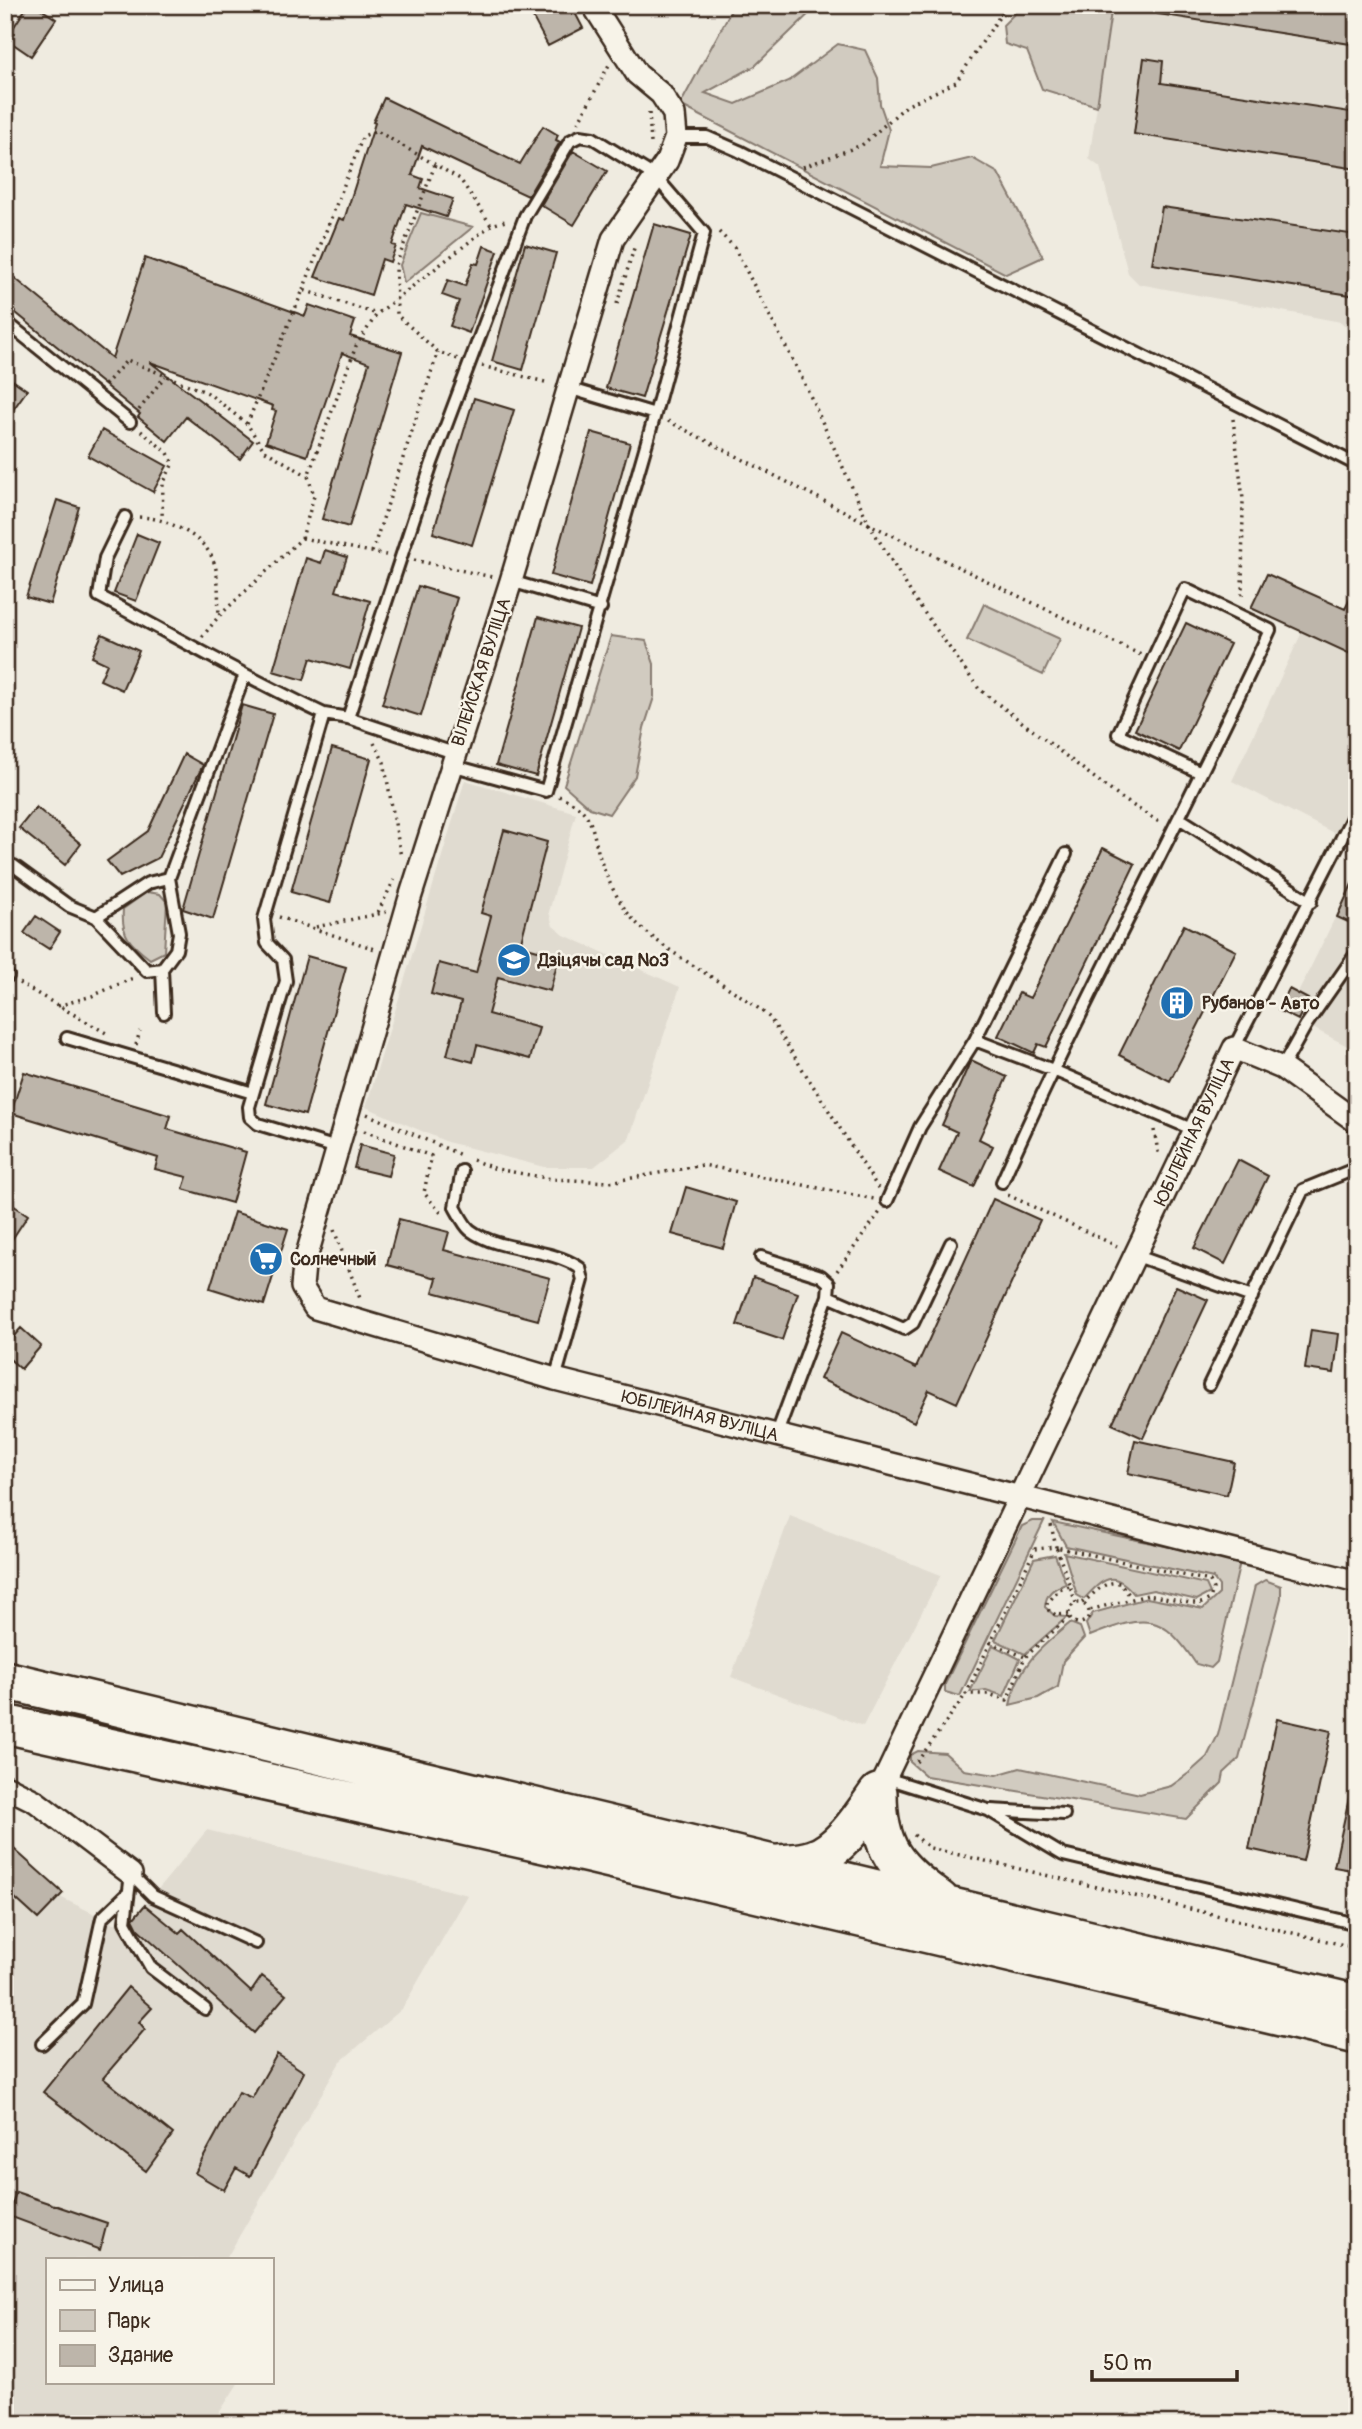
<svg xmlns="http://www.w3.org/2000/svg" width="1362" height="2429" viewBox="0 0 1362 2429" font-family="Pangolin,sans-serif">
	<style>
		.built { fill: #e0dbd0 }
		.green { fill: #d1cbc0; stroke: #867a6f; stroke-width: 2 }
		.building { fill: #bdb5aa; stroke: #3b2a1e; stroke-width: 2 }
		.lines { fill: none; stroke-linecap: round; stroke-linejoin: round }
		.service-casing { stroke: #3b2a1e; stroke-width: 16 }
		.minor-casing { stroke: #3b2a1e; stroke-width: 26 }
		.trunk-casing { stroke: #3b2a1e; stroke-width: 42 }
		.path { stroke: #3b2a1e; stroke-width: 3.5; stroke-dasharray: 2 5; stroke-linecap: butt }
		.service { stroke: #f7f3e8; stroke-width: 10 }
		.minor { stroke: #f7f3e8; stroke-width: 21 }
		.trunk { stroke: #f7f3e8; stroke-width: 37 }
		.labels { text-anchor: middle; stroke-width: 5; stroke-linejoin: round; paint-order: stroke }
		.street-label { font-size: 18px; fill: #3b2a1e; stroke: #f7f3e8 }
		.poi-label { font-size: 18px; font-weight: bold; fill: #3b2a1e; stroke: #f7f3e8; text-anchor: start }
	</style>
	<rect width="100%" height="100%" fill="#efebe0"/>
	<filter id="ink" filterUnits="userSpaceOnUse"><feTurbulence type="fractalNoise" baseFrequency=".0143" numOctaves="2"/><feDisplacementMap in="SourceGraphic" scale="14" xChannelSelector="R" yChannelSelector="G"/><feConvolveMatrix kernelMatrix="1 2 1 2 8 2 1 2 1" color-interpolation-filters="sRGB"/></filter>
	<g filter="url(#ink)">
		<path class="built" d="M1112,5h245v332l-16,-15 -202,-38 -11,-11 -28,-106 -11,-8z
			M1267,574l78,35 12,-24v260l-125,-64 70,-149 -51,-23z
			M465,780l111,33 -27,99 4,14 11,9 116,52 -51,152 -35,28h-50l-97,-25 -81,-35z
			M1357,873v178l-79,-41 11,-21 9,4z
			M790,1516l151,59 -78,151 -132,-49z
			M207,1830l261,65 -66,114 -62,53 -114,197h-179v123h192l-27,42h-207v-583l58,52 -3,4 53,26 18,-1z"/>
		<path class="green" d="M734,5h84l-63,61 -50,27 31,11 53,-23 49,-37 27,6 13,28 2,26 9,26 -9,36 51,2 41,-10 26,15 45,84 -37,17 -326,-169z
			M1023,5h89l-15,101 -55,-17 -15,-38 -22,-7 -2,-19z
			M421,213l52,14 -69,56 -4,-18z
			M984,604l76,35 -17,36 -76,-35z
			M611,636l35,5 8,23v33l-10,31 -9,48 -26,38 -19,-6 -26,-23z
			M147,892l13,2 7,8 -3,50 -14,7c-21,-16 -29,-24 -27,-50z
			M1033,1521h11l-84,175 -15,-4v-8l77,-158z
			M1053,1522l187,40 -23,100 -6,6 -15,-4c-34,-52 -51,-50 -106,-28l-4,-12 7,-11 54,-15 56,11 16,-15v-8l-6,-8 -147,-32z
			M1064,1553l142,31 4,9 -13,7 -44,-10 -19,4c-21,-26 -31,-15 -50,5l-7,-4z
			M1055,1555l11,29c-13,4 -20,9 -21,23l10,9 12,1 -42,37 -30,-14 39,-81z
			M1265,1580l16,6v12l-42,161 -15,14 -2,10 -36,36 -260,-43 -16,-14v-7l8,-4 27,2 19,17 32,5 24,-7 120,26 31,-8 18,-13 18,-16 11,-22 37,-149z
			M1070,1623l10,4 4,11 -21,23 -5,26 -20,11 -28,7c8,-40 30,-57 60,-82z
			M993,1645l27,14 -16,37 -18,-6 -16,2z"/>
		<path class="building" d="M28,5h7l21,14 -25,37 -25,-17z
			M556,5h15l12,23 -35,18 -15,-28z
			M1159,5h198v40l-199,-31z
			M1144,58l19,3 -2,22 196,30v56l-223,-35z
			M384,98l136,66 23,-38 15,9 -2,5 4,2 -32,54 -106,-50 -10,29 11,4 -3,9 33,11 -7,18 -40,-13 -14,41 4,1 -6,16 -8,-3 -11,36 -56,-18 24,-59 5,2 31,-97 -2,-1z
			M573,151l34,20 -33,54 -33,-20z
			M1162,207l195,28v61l-205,-32z
			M654,224l37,11 -49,163 -36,-10z
			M525,244l31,9 -33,117 -31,-9z
			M484,246l14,5 -29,82 -19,-7 9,-25 -17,-6 6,-15 17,6 8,-23 5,1z
			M145,258l160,58 4,-11 46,16 -5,15 52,16 -53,175 -27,-8 47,-156 -27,-10 -35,103 -41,-14 10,-31 -4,-1 1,-4 -123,-44 103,79 -13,18 -54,-42 -19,24 -29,-24 2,-3 -135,-110v-34l107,88z
			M5,375l22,15 -22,31z
			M474,398l40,12 -42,135 -39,-12z
			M102,430l65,36 -14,26 -65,-36z
			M591,432l39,11 -40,143 -39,-11z
			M57,500l22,7 -29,97 -24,-7z
			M137,534l22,9 -23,58 -22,-8z
			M325,550l22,7 -11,34 34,10 -20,68 -39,-11 -7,22 -31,-9 33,-113 15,5z
			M1267,574l78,35 12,-24v72l-106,-49z
			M418,586l39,12 -36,118 -39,-12z
			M538,617l40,11 -42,148 -40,-11z
			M1186,623l44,21 -51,107 -44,-21z
			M102,634l37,17 -17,39 -22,-10 7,-16 -15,-7z
			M242,705l31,9 -60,205 -30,-10z
			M332,748l39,11 -41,144 -39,-11z
			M184,754l19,11 -45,93 -38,19 -13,-16 41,-30z
			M36,807l45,37 -16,21 -46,-37z
			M504,830l43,12 -27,103 39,11 -9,35 -52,-14 -10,37 51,14 -9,31 -53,-14 -4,17 -26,-7 14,-53 -30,-8 8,-31 37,10 15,-57 -10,-3z
			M1103,848l32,16 -89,183 -8,-3 -4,9 -36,-17 21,-43 11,5z
			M1357,873v53l-20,-9z
			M36,916l24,16 -11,17 -25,-16z
			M1184,925l52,26 -66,130 -51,-26z
			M307,956l39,11 -41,148 -39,-11z
			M1289,989l19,10 -10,21 -20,-10z
			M971,1060l36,17 -28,62 14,7 -19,41 -35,-16 18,-39 -15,-7z
			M24,1072l147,44 -4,13 79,23 -14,51 -49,-14 4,-12 -32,-8 3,-11 -147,-45z
			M360,1145l34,9 -6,22 -34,-8z
			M1238,1160l30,16 -43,88 -31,-16z
			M686,1187l50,15 -13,46 -51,-14z
			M993,1199l47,21 -83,183 -28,-13 -15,32 -94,-43 21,-46 75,35z
			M5,1200l23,15 -23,35z
			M234,1212l54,17 -24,76 -54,-17z
			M399,1219l50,13 -5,18 106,28 -12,42 -105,-28 4,-14 -50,-13z
			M753,1277l45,16 -16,47 -45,-15z
			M1176,1286l32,14 -65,138 -31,-14z
			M21,1328l20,18 -20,23 -16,-14v-9z
			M1311,1330l28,4 -5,39 -29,-4z
			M1135,1440l99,22 -7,33 -99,-22z
			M1277,1719l54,12 -28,130 -54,-12z
			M1350,1793l7,1v77l-23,-4z
			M5,1841l58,52 -25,26 -33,-30z
			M145,1905l34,28 4,-4 68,63 11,-16 24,19 -32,38 -116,-104 -5,-10z
			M128,1987l24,21 -13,14 6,7 -42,49 70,56 -27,37 -103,-79z
			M277,2054l27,18 -54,104 -14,-8 -12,22 -29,-17 44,-81 13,6z
			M16,2192l91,31 -7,27 -91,-34z"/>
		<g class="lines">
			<g class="service-casing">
				<path id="service" d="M676,137h31l32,14 618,314
					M5,321l125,101
					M125,517l-20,41 -6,38c75,40 148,82 225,118
					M511,581l90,27
					M454,753l-106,-35 84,-255 93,-247 45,-75 10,-5 13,2 63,39 48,56 -49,181
					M451,765l95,26 109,-377 -87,-26
					M1179,818l132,84
					M5,864l9,2 55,40 27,11
					M169,878l-21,5 -52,34 51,54 15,-2 14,-19 3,-17 -10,-55 75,-201
					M162,969l2,44
					M5,976h3
					M67,1038l186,55
					M975,1040l91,-186
					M1234,1048l123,-240
					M1282,1068l24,-43 51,-73
					M337,1148l-79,-24 -8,-7 -1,-10 37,-126 -3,-21 -16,-17 -3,-24 60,-205 24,4
					M462,1171l-7,36c4,7 9,18 15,23 31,23 78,16 110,38l3,12 -28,99
					M1002,1182c83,-187 182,-366 268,-552l-85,-41 -67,145 83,39
					M887,1201l33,-74 55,-87 78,30 141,60
					M1137,1256l115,41
					M761,1257l60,19 8,7 -1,13 -52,140
					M828,1296l76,33 9,-6 38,-80
					M1209,1385l94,-195 54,-22
					M886,1778l102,32 75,45 294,69
					M991,1810l73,4
					M131,1874l-6,48 26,46 54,41
					M131,1874l22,22 103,47
					M42,2044l41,-40 19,-86 24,-23"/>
			</g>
			<g class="minor-casing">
				<g id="minor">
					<path id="s1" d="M593,5l44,69 24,20 13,20 2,23 -9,24 -54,78 -102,342 -102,320 -105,364 -2,22 13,21 240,71 802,203"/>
					<path d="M5,1786l30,15 96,73"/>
					<path id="s2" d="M878,1793l356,-745 48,20 75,54"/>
				</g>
			</g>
			<g class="trunk-casing">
				<path id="trunk" d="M5,1680l1352,324
					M5,1724l584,130 768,181
					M878,1793c0,56 18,75 62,107
					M779,1864c11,-1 23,-1 34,-5 27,-8 49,-44 65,-66"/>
			</g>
			<path class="path" d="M649,113l2,30
				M578,123l31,-58
				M435,165l-39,100 1,50 41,37 20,7
				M803,167l59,-22 44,-39 50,-24 51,-77
				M719,232l15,15 68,131 67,146 47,77 63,88 139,107 44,28
				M303,290l60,-154 14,-5 83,48 31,46
				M617,304l18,-59
				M482,366l67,17
				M105,385l22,-25 81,33 39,31 17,26 44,26
				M139,410l26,-34
				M1233,419l10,80 -1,101
				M668,421l201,103 272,131
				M247,424l56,-134 74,24
				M141,431l27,22 5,10 -10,21 -1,34
				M139,517c19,1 29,5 46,14 38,22 32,46 34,85
				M302,538l84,17
				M372,552l66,-200
				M414,560l78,17
				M202,637l17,-21 83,-78 12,-42 -6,-20 48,-130 21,-32 114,-89 18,-5
				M374,743l10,19 17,95
				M559,796c39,16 31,35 43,68 6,17 15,34 25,48 28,38 105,72 143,106l108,170
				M378,912l16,-32
				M279,917l96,32
				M316,927l71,-15
				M19,983l87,50
				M58,1006l34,-10 41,-18
				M136,1045l4,-14
				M367,1114l96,42
				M1154,1130l5,27
				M364,1131l67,25 -7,37 17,20
				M473,1160l23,9 56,10 58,3 93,-17 171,34
				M1008,1195l109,51
				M334,1230l27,71
				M837,1271l43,-59
				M1051,1525l5,22 -21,2 -69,145h22l19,6 18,-43 44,-40
				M1069 1613a10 10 0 1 1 20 0a10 10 0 1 1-20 0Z
				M1076,1603l-20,-56 154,34 3,8 -3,10 -8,4h-12l-42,-8 -59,15
				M1082,1603c13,-9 21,-23 38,-20l11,14
				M1069,1614l-13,1 -7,-4 -2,-7 12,-15 11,-3
				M990,1642l35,15
				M917,1762l49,-68
				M914,1835l16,13 427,100"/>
			<use href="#service" class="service"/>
			<use href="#minor" class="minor"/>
			<use href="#trunk" class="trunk"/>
		</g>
	</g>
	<defs>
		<g id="school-disc" transform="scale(1.75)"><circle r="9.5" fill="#1f6fb2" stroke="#f7f3e8"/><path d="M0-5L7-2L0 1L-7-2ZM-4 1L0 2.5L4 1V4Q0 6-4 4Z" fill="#fff"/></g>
		<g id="building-disc" transform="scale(1.75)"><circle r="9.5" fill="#1f6fb2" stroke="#f7f3e8"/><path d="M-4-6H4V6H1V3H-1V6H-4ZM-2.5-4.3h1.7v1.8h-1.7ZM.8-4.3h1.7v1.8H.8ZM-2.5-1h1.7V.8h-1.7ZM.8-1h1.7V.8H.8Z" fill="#fff"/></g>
		<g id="supermarket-disc" transform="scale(1.75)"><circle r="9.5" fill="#1f6fb2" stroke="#f7f3e8"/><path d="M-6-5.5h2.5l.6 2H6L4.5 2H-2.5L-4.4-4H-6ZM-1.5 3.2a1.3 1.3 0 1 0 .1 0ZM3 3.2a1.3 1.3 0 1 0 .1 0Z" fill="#fff"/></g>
	</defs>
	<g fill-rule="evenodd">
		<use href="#school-disc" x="514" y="960"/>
		<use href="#building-disc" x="1177" y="1003"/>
		<use href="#supermarket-disc" x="266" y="1259"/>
	</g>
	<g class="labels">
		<g class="street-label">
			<text transform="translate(481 672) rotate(-72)" y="6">ВІЛЕЙСКАЯ ВУЛІЦА</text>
			<text dy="6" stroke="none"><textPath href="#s2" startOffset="733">ЮБІЛЕЙНАЯ ВУЛІЦА</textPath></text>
			<text dy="6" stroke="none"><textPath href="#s1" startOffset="1799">ЮБІЛЕЙНАЯ ВУЛІЦА</textPath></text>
		</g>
		<g class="poi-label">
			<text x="538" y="966">Дзіцячы сад №3</text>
			<text x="1202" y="1009">Рубанов - Авто</text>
			<text x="290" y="1265">Солнечный</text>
		</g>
	</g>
	<rect width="1362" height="2429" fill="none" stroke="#f7f3e8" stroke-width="28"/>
	<rect x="14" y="14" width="1334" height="2401" fill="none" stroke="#3b2a1e" stroke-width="2.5" filter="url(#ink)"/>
	<rect x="46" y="2258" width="228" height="126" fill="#f7f3e8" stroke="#aca397" stroke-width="2"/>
	<rect x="60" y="2280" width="35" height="10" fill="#f7f3e8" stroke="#aca397" stroke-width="2"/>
	<text x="108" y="2292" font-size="21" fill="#3b2a1e">Улица</text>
	<rect x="60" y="2310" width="35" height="21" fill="#d1cbc0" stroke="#aca397" stroke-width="2"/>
	<text x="108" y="2328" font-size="21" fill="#3b2a1e">Парк</text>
	<rect x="60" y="2345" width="35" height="21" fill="#bdb5aa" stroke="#aca397" stroke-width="2"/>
	<text x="108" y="2362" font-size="21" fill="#3b2a1e">Здание</text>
	<path d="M1092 2370v10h145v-10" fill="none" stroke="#3b2a1e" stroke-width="3.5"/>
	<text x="1103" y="2370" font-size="21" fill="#3b2a1e" stroke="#f7f3e8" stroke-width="5" paint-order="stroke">50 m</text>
</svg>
